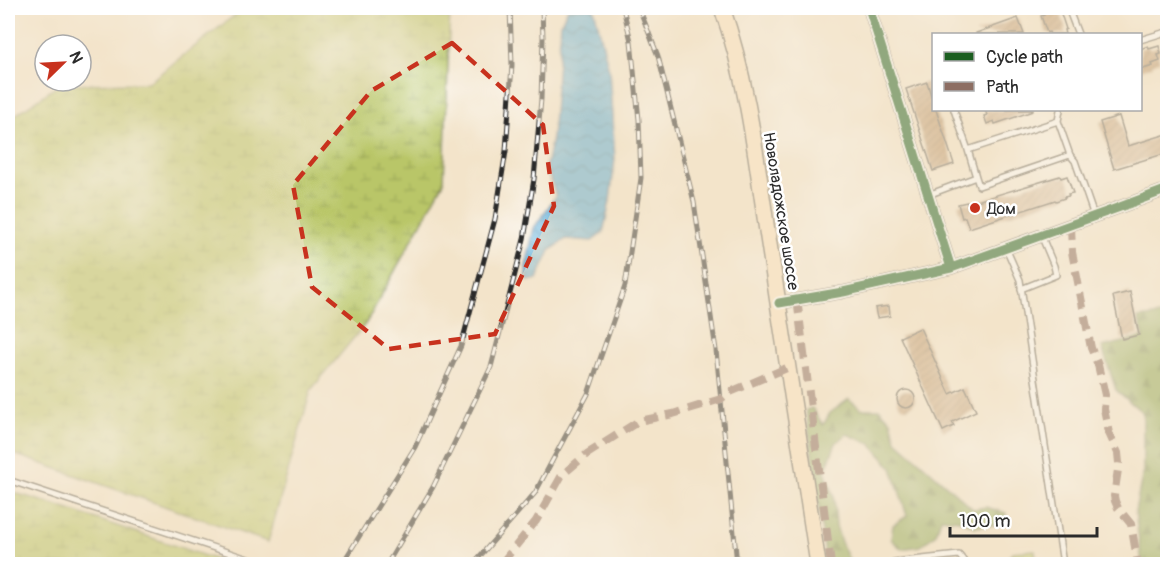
<svg xmlns="http://www.w3.org/2000/svg" width="1175" height="572" viewBox="0 0 1175 572" font-family="Pangolin,sans-serif">
	<style>
		.grass { fill: url(#grass-dots); stroke: #72784a; stroke-width: 1.5 }
		.forest { fill: url(#forest-firs); stroke: #5e6b44; stroke-width: 1.5 }
		.wetland { fill: url(#wetland-marsh); stroke: #72784a; stroke-width: 1.5 }
		.water { fill: url(#water-waves); stroke: #436c80; stroke-width: 1.5 }
		.building { fill: url(#building-hatch) }
		.lines { fill: none; stroke-linecap: round; stroke-linejoin: round }
		.lane-casing { stroke: #716c63; stroke-width: 8 }
		.street-casing { stroke: #716c63; stroke-width: 14 }
		.secondary-casing { stroke: #716c63; stroke-width: 18 }
		.lane { stroke: #fff; stroke-width: 5 }
		.street { stroke: #fff; stroke-width: 10 }
		.secondary { stroke: #fce5c4; stroke-width: 15 }
		.rail-casing { stroke: #2b2b2b; stroke-width: 5 }
		.rail { stroke: #fff; stroke-width: 3; stroke-dasharray: 9; stroke-linecap: butt }
		.quiet { stroke: #8d6e63; stroke-width: 8; stroke-dasharray: 15 8; stroke-linecap: butt }
		.cycleway-casing { stroke: #fff; stroke-width: 13 }
		.cycleway { stroke: #1b5e20; stroke-width: 9 }
		.marked { fill: none; stroke: #c8321e; stroke-width: 4.5; stroke-dasharray: 12 8; stroke-linejoin: round }
		.poi-dot { fill: #c8321e; stroke: #fff; stroke-width: 2 }
		.labels { text-anchor: middle; stroke-width: 5; stroke-linejoin: round; paint-order: stroke }
		.poi-label { font-size: 16px; fill: #2b2b2b; stroke: #fff; text-anchor: start }
		.street-label { font-size: 16px; fill: #2b2b2b; stroke: #fff }
	</style>
	<defs>
		<pattern id="grass-dots" width="8" height="8" patternUnits="userSpaceOnUse" patternTransform="scale(1.5)"><rect width="8" height="8" fill="#b9c668"/><path d="M2 2h.1M6 6h.1" fill="none" stroke="#9faa5a" stroke-width="1.8" stroke-linecap="round"/></pattern>
		<pattern id="forest-firs" width="22" height="20" patternUnits="userSpaceOnUse" patternTransform="scale(1.5)"><rect width="22" height="20" fill="#92ab5c"/><path d="M5 1l3.5 6h-7zM16 11l3.5 6h-7z" fill="#778b4c"/></pattern>
		<pattern id="wetland-marsh" width="20" height="14" patternUnits="userSpaceOnUse" patternTransform="scale(1.5)"><rect width="20" height="14" fill="#b9c668"/><path d="M1 5h8M5 5V1M11 12h8M15 12V8" fill="none" stroke="#9faa5a"/></pattern>
		<pattern id="water-waves" width="16" height="10" patternUnits="userSpaceOnUse" patternTransform="scale(1.5)"><rect width="16" height="10" fill="#5bacd5"/><path d="M0 5q4-4 8 0t8 0" fill="none" stroke="#4b8cad"/></pattern>
		<pattern id="building-hatch" width="6" height="6" patternUnits="userSpaceOnUse" patternTransform="scale(1.5)"><rect width="6" height="6" fill="#c49e73"/><path d="M-1 1l2-2M0 6l6-6M5 7l2-2" fill="none" stroke="#9f815f"/></pattern>
	</defs>
	<rect width="100%" height="100%" fill="#fff"/>
	<filter id="ink" filterUnits="userSpaceOnUse"><feTurbulence type="fractalNoise" baseFrequency=".0167" numOctaves="2"/><feDisplacementMap in="SourceGraphic" scale="12" xChannelSelector="R" yChannelSelector="G"/><feConvolveMatrix kernelMatrix="1 2 1 2 8 2 1 2 1" color-interpolation-filters="sRGB"/></filter>
	<filter id="wash" filterUnits="userSpaceOnUse"><feTurbulence type="fractalNoise" baseFrequency=".008" numOctaves="4" result="noise"/><feDisplacementMap in="SourceGraphic" scale="24" xChannelSelector="R" yChannelSelector="G"/><feGaussianBlur stdDeviation="1.35" result="paint"/><feColorMatrix in="noise" values="0 0 0 0 0 0 0 0 0 0 0 0 0 0 0 0 0 1.4 0 .05"/><feComposite in="paint" operator="in"/></filter>
	<g filter="url(#wash)">
		<rect width="100%" height="100%" fill="#f3e4ca"/>
		<path class="grass" d="M1035,550l2,14h-32l7,-12z"/>
		<path class="forest" d="M1167,314v250h-25l-7,-53 8,-39v-59l-27,-23 -14,-43 42,-10 -6,-19z
			M849,399l13,10h18l11,12 5,19 77,69 13,-2 20,6 -2,11 -29,3 -15,-7 -19,-2 -5,16 -15,12 -20,3 -10,-10 2,-14 14,-9 -15,-48 -21,-24 -24,-10 -11,9 -11,28 9,25 2,30 5,16 10,22h-25l-20,-154 6,-2 11,17 7,-12z"/>
		<path class="wetland" d="M244,8h206l-6,174 -78,141 -55,67 -43,152 -260,-90v-295l6,-41 46,-32 88,-1z
			M8,491l47,14 174,59h-221z"/>
		<path class="water" d="M568,8h26l15,62 6,89 -5,42 -7,32 -11,8 -26,-2 -16,12 -13,28 -9,2 -2,-14 8,-39 22,-32 -10,-30 6,-28 9,-115z"/>
		<g id="blocks">
			<path class="building" d="M1041,8h18l7,21 -2,1 1,4h-15l-1,-2 -2,1 -6,-17 3,-1z
				M1018,18l6,16h-48v-1z
				M1148,46l1,3 10,-3 2,8 -3,1 2,6 -8,3 1,2 -13,4v-21z
				M927,82l6,20v8h3l18,54 -21,7 -27,-82z
				M985,110h48v1l-38,13 -1,-3 -7,3 -3,-8 3,-1z
				M1119,116l9,30 39,-12v19l-53,16 -14,-47z
				M1060,176l1,2 6,-2 6,17 -5,1 1,2 -5,1 1,1 -9,3 -1,-1 -86,28 -4,-11 -3,1 -4,-14 9,-2v2z
				M1130,292l9,43 -17,4 -9,-43z
				M889,306l1,10 -13,2 -2,-10z
				M920,328l30,66 15,-7 11,24 -24,11 2,4 -11,5 -43,-94z
				M897 399a9 9 0 1 1 18 0a9 9 0 1 1-18 0Z"/>
		</g>
	</g>
	<g filter="url(#ink)">
		<use href="#blocks" fill-opacity="0" stroke="#716c63" stroke-width="1.5"/>
		<g class="lines">
			<g class="lane-casing">
				<path id="lane" d="M1068,8l10,26
					M1140,40l23,-7 5,1
					M954,110l14,40
					M1058,121l2,-11
					M976,177l3,9 91,-31
					M928,195l48,-18 -8,-27 90,-29 12,34 5,6 19,55
					M1006,248l14,32 43,284
					M1021,289l35,-14 -2,-9 -13,-31
					M8,480l255,84
					M892,564l2,-2 65,-7 7,9"/>
			</g>
			<g class="street-casing">
				<path id="street" d="M869,8l82,260
					M779,303l64,-11 108,-24 169,-61 48,-18"/>
			</g>
			<g class="secondary-casing">
				<path id="secondary" d="M722,8c25,71 34,148 45,223 18,111 35,222 51,333"/>
			</g>
			<use href="#lane" class="lane"/>
			<use href="#street" class="street"/>
			<use href="#secondary" class="secondary"/>
			<g class="rail-casing">
				<path id="rail" d="M639,8l19,48 36,146 22,148 21,214
					M342,564l73,-117 46,-101 34,-127 11,-68 6,-86 -2,-57
					M387,564l46,-77 58,-120 33,-128 10,-60 7,-80 2,-61 -1,-30
					M473,564l62,-71 53,-99 37,-108 16,-108 -2,-58 -8,-79 -8,-33"/>
			</g>
			<use href="#rail" class="rail"/>
			<path class="quiet" d="M1071,225l1,27 19,96 7,17 7,30 -1,14 5,24 9,20 1,10 -5,33 1,5 3,7 13,16 7,40
				M797,299l34,265
				M501,564l35,-43 26,-46 25,-21 52,-33 34,-7 48,-15 7,-6 61,-26"/>
			<g class="cycleway-casing">
				<path id="cycleway" d="M869,8l82,260
					M779,303l64,-11 108,-24 169,-61 48,-18"/>
			</g>
			<use href="#cycleway" class="cycleway"/>
		</g>
	</g>
	<path d="M0 0H1175V572H0ZM452,43l91,82 11,81 -59,128 -106,15 -77,-62 -19,-102 78,-94z" fill="#f3e4ca" fill-opacity=".55" fill-rule="evenodd"/>
	<path class="marked" d="M452,43l91,82 11,81 -59,128 -106,15 -77,-62 -19,-102 78,-94z"/>
	<circle class="poi-dot" cx="975" cy="208" r="6"/>
	<g class="labels">
		<g class="poi-label">
			<text x="987" y="214">Дом</text>
		</g>
		<g class="street-label">
			<text transform="translate(782 211) rotate(81)" y="6">Новоладожское шоссе</text>
		</g>
	</g>
	<rect width="1175" height="572" fill="none" stroke="#fff" stroke-width="30"/>
	<rect x="932" y="33" width="210" height="78" fill="#ffffff" stroke="#aaaaaa" stroke-width="1.5"/>
	<rect x="944" y="52" width="30" height="9" fill="#1b5e20" stroke="#aaaaaa" stroke-width="1.5"/>
	<text x="986" y="63" font-size="18" fill="#2b2b2b">Cycle path</text>
	<rect x="944" y="82" width="30" height="9" fill="#8d6e63" stroke="#aaaaaa" stroke-width="1.5"/>
	<text x="986" y="93" font-size="18" fill="#2b2b2b">Path</text>
	<g transform="translate(63 63) rotate(66)"><circle r="28" fill="#ffffff" stroke="#aaaaaa" stroke-width="1.5"/>
	<path d="M0-4.5L10 22L0 15L-10 22Z" fill="#c8321e"/>
	<text y="-9" font-size="16" font-weight="bold" text-anchor="middle" fill="#2b2b2b">N</text>
	</g>
	<path d="M950 527v9h147v-9" fill="none" stroke="#2b2b2b" stroke-width="3"/>
	<text x="959" y="527" font-size="18" fill="#2b2b2b" stroke="#ffffff" stroke-width="4.5" paint-order="stroke">100 m</text>
</svg>
